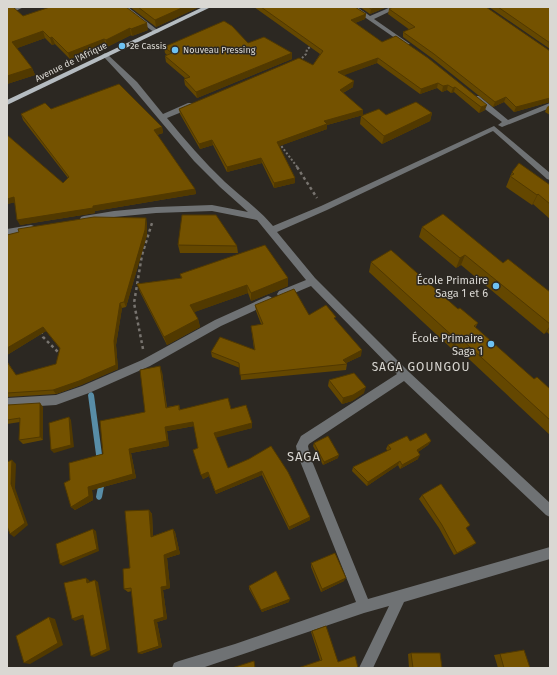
<svg xmlns="http://www.w3.org/2000/svg" width="557" height="675" viewBox="0 0 557 675" font-family="'Fira Sans',sans-serif">
	<style>
		.lines { fill: none; stroke-linecap: round; stroke-linejoin: round }
		.stream { fill: #588da7; fill-rule: evenodd }
		.path-far1 { stroke: #78746f; stroke-width: 2; stroke-dasharray: 2 2; stroke-linecap: butt }
		.path { stroke: #78746f; stroke-width: 2.5; stroke-dasharray: 3 3; stroke-linecap: butt }
		.minor { fill: #6f7274; fill-rule: evenodd }
		.major { fill: #b5bcc1; fill-rule: evenodd }
		.wall { fill: #644700 }
		.shaded-wall { fill: #513900 }
		.building { fill: #745200; stroke: #513900 }
		.poi-dot { fill: #6ec2f3; stroke: #2c2822; stroke-width: 1.5 }
		.labels { text-anchor: middle; stroke-width: 3; stroke-linejoin: round; paint-order: stroke }
		.far-poi-label { font-size: 9px; fill: #dad8d3; stroke: #2c2822; text-anchor: start }
		.far-street-label { font-size: 9px; fill: #dad8d3; stroke: #2c2822 }
		.poi-label { font-size: 11px; fill: #dad8d3; stroke: #2c2822; text-anchor: end }
		.neighbourhood-label { font-size: 12px; letter-spacing: 1px; fill: #dad8d3; stroke: #2c2822 }
		.quarter-label { font-size: 13px; letter-spacing: 1px; fill: #dad8d3; stroke: #2c2822 }
	</style>
	<rect width="100%" height="100%" fill="#2c2822"/>
	<g class="lines">
		<path class="stream" d="M91,392l2,1 1,2 9,67 -1,2 -2,1 -2,-1 -1,-2 -9,-67 1,-2z
			M102,478l2,1 1,2 -3,16 -1,2 -2,1 -2,-1 -1,-2 3,-16 1,-2z"/>
		<path class="path-far1" d="M302,58l4,-4 1,-5 5,-3
			M279,143l19,25"/>
		<path class="path" d="M297,167l20,31
			M41,331l2,6 17,17
			M143,349l-9,-46 8,-48 10,-32"/>
		<path class="minor" d="M16,7h8l-13,6 -3,-2z
			M121,7h7l32,25 -5,1z
			M350,7h7l13,9 21,-9h8l-25,12 36,25 -5,1z
			M105,53l2,1 30,28 26,32 25,-11h6v4l-27,11c18,22 37,44 58,64 16,15 34,27 48,44l48,-20 173,-80 56,47v7l-3,-1 -54,-48 -166,79 -50,22 38,46 94,94 141,131v14l-4,-2 -142,-134 -95,63 -1,2 2,10 58,143 182,-52v12l-146,43 -31,66h-14l30,-62 -25,7 -162,55h-30l2,-5 5,-2 56,-17 121,-42 -58,-146 -2,-10 5,-10 96,-62 -86,-88 -26,11h-6l-2,-3 2,-3 27,-11 -49,-60 -45,-9 -56,2 -42,4 -30,5 -3,-1 -1,-2 1,-2 3,-1 30,-5 42,-4 56,-2 36,7 -28,-25 -26,-26 -63,-75 -28,-30 -1,-1z
			M473,96h6l29,24 42,-17v5l-48,19 -4,-2 4,-3 -29,-22z
			M31,225l3,1 1,2 -1,2 -27,5v-6z
			M268,296l3,1 2,3 -2,3 -50,23 -71,40 -61,27 -33,12 -49,3v-10l49,-3 26,-9 60,-26 73,-40z"/>
		<path class="major" d="M203,7h8l-204,98v-5z"/>
	</g>
	<path class="wall" d="M130,7h69l-43,20z
		M254,7h101l11,7 -1,5 -10,4 27,19 14,-6 89,74 -6,3 -25,-21 -3,1 -4,-3 -5,2 -5,-4 -17,6 -43,-31 -34,12 10,12 -10,6 20,17v5l-36,10v4l-48,17 16,32v5l-21,5 -12,-25 -35,9 -14,-27 -13,4 -20,-35 -1,-5 134,-44 7,-11z
		M360,7h27l-17,7z
		M489,7h61v42z
		M389,9l161,42v51l-36,10 -10,-10 -11,5 -60,-48 -30,-22v-5l7,-2 -22,-16z
		M23,16l125,14 -16,6 -1,-1 -24,12 -1,-1 -36,13 -15,-15 -3,1 -7,-7 -28,10 15,20 3,7 -28,9z
		M248,43l44,10v6l-95,39 -12,-13 -1,-6h2l-20,-17 -1,-6 2,-1 -2,-2 -1,-6z
		M550,105v10l-5,-3 2,-5z
		M51,109l111,18 1,6 -6,2 38,54 1,5 -101,17v2l-75,12 -5,-23 -8,2v-69l56,48 5,-5 -45,-58 -2,-6z
		M432,113l-2,8 -48,23 -22,-20 1,-8z
		M512,172l38,13v34l-17,-15 -1,1 -26,-18z
		M147,223v12l-21,72 -4,1 -6,37 2,24 -37,16 -25,9 -49,3v-36l9,14 40,-11 4,-15 -14,-18 -39,24v-120z
		M422,227l81,36 47,29v43l-3,-3 -3,2 -83,-69 -5,3 -37,-31z
		M178,245l59,1 1,7h-58z
		M371,262l87,47 20,14 -3,5 59,51 16,10v46l-95,-89 -4,2 -82,-76z
		M180,274l108,4v8l-37,15 -3,-8 -54,19 4,7 2,8 -33,18 -27,-53 -3,-8 44,-6z
		M255,305l81,15 25,36 -15,7 1,1 -1,6 -105,10 -1,-12 -28,-11 -1,-5 43,-3 -3,-23 10,-2 -5,-13z
		M162,372l5,35 12,-2 1,4h51l21,14v5l-37,9 13,31 21,-9 22,-13 39,74 -21,10 -27,-55 -46,19 -7,-18 -6,3 -10,-29 5,-2 -4,-22 -27,5 2,15 -38,7 5,25 -44,12 1,10 -18,10 -4,-3 -1,-27 33,-26 42,-42z
		M329,380l35,13 -12,8 -10,3 -14,-18z
		M7,405l36,2v33l-20,4 -4,-4 1,-18 -13,2z
		M410,441h21l-3,4 -10,7v7l-18,10 -2,-4 -31,21 -15,-15 1,-4 35,-16 -2,-2 2,-4z
		M314,443l24,15 -15,7 -10,-19z
		M422,495l54,48 -4,3 -18,9 -15,-27 -20,-29z
		M149,510l3,4 1,22 20,-7 2,3 5,22 -13,4 3,30 -7,2 4,29 -10,3 5,25 -21,7 -9,-63 -4,1 -4,-3 6,-21z
		M311,563l33,18 -23,11 -10,-25z
		M249,586l40,16 -27,10 -13,-23z
		M312,631l26,31 -18,-2 -9,-28z
		M411,653l31,15h-33l-1,-14z
		M500,654l30,14h-32l-4,-13z"/>
	<path class="shaded-wall" d="M184,7h15l-43,20 -1,-7z
		M376,7h11l-17,7 1,-5z
		M366,14l-1,5 -15,6 1,-5z
		M147,23l1,7 -16,6 -1,-7z
		M130,28l1,7 -24,12 -1,-7z
		M43,31l2,7 -30,11 -3,-7z
		M52,37l3,7 -3,1 -2,-7z
		M104,39l2,7 -36,13 -2,-6z
		M292,53v6l-95,39 -1,-6z
		M378,58l-1,5 -40,15 1,-6z
		M32,68l3,7 -28,9v-8z
		M354,81l-1,6 -14,8 1,-5z
		M438,83l-1,5 -17,6 1,-5z
		M448,85l-1,5 -5,2 1,-6z
		M455,87l-1,5 -3,1 2,-5z
		M506,97l-2,5 -11,5 2,-5z
		M550,98v4l-36,10 2,-5z
		M487,105l-2,5 -6,3 2,-6z
		M363,110v5l-36,10v4l-50,18v-5l47,-21z
		M432,113l-2,8 -48,23 2,-8z
		M162,127l1,6 -8,2 -1,-5z
		M212,140l1,5 -13,4 -1,-5z
		M261,158l1,5 -35,9v-5z
		M295,178v5l-21,5v-5z
		M195,189l1,5 -101,17v2l-75,12 -3,-5 76,-14z
		M538,194l-5,10 -1,1 5,-10z
		M14,197l3,5 -10,2v-5z
		M146,218l1,5v12l-21,72 -2,-5z
		M465,255l-4,10 -5,3 4,-10z
		M288,278v8l-37,15v-8z
		M247,285l1,8 -56,20 -2,-8z
		M120,303l2,5 -6,37 2,24 -37,16 -25,9 -3,-4 61,-49z
		M198,319l2,8 -33,18 -3,-8z
		M550,326v1l-3,5 -3,2z
		M43,327l3,4 -39,24v-7z
		M459,337l-4,9 -4,2 5,-9z
		M362,350l-1,6 -19,9 1,-5z
		M160,366l2,6 5,40 -1,-4z
		M366,387l-2,6 -12,8 -10,3 1,-6z
		M40,403l3,4v33l-3,-3z
		M69,417l2,3 3,27 -20,6 -3,-3z
		M193,422l1,4 -27,5 2,15 -38,7 5,25 -44,12 1,10 -18,10 -4,-3 17,-20 41,-38 36,-22z
		M252,423v5l-37,10 -1,-5z
		M431,441l-3,4 -13,9 2,-4z
		M339,455l-1,3 -15,7 1,-3z
		M420,455l-2,4 -18,10 2,-4z
		M12,460l4,4 -1,24 13,37 -14,12 -4,-3z
		M400,461l-2,4 -31,21 1,-4z
		M262,471v4l-46,19 -1,-3z
		M208,472l1,4 -6,3 -2,-4z
		M149,510l3,4 1,26 -2,-3z
		M310,517v3l-21,10v-3z
		M93,529l3,2 3,20 -36,15 -3,-2z
		M173,529l2,3 5,22 -13,4 3,30 -7,2 4,29 -10,3 5,25 -21,7 -3,-1 16,-33 7,-33 3,-32z
		M476,543l-4,3 -18,9 3,-2z
		M86,578l3,2 2,5 -4,-2z
		M346,578l-2,3 -23,11 1,-3z
		M95,580l3,2 12,68 -16,7 -3,-1z
		M290,599l-1,3 -27,10 -1,-2z
		M83,615l3,2 -11,4 -3,-2z
		M49,617l6,2 8,26 -33,19 -6,-1z"/>
	<path class="building" d="M7,7h6l10,9 27,-9h76l21,16 -16,6 -1,-1 -24,12 -2,-1 -36,14 -16,-16 -2,1 -7,-7 -31,11 20,26 -25,8z
		M138,7h46l-29,13z
		M261,7h94l11,7 -15,6 31,22 14,-6 32,22 59,47 -6,2 -26,-20 -2,1 -5,-3 -5,1 -5,-3 -17,6 -43,-31 -40,14 16,9 -14,9 23,20 -39,11 3,3 -50,18 18,36 -21,5 -13,-25 -34,9 -15,-27 -13,4 -20,-35 120,-51 14,7 10,-14z
		M368,7h8l-5,2z
		M393,7h93l64,44v47l-34,9 -10,-10 -11,5 -61,-48 -31,-22 12,-5 -26,-18z
		M498,7h52v36z
		M224,21l8,5 16,17 16,-6 28,16 -96,39 -12,-13 6,-2 -25,-21 7,-3 -8,-6z
		M119,84l43,43 -8,3 41,59 -102,17v2l-76,12 -3,-23 -7,2v-64l56,48 6,-6 -48,-63 24,-11 6,6z
		M416,102l16,11 -48,23 -23,-20 18,-7 7,6z
		M519,163l31,22v19l-12,-10 -1,1 -27,-19 4,-2 -2,-2z
		M443,214l60,49 5,-4 42,33v32l-85,-69 -5,3 -38,-31z
		M182,215h34l21,31 -59,-1z
		M94,217l52,1 -1,12 -21,72 -4,1 -6,38 2,24 -37,16 -26,9 -46,3v-31l9,13 40,-11 4,-16 -17,-21 -36,21v-113l12,-3 -1,-3z
		M265,245l23,33 -37,15 -4,-8 -57,20 8,14 -34,18 -27,-53 45,-6 -2,-4z
		M391,250l67,59 2,-1 18,15 -4,3 60,53 3,-2 13,12v31l-91,-83 -3,2 -85,-77z
		M294,289l15,26 17,-10 10,12 -2,1 28,32 -19,10 4,4 -107,11 -1,-12 -28,-11 9,-15 35,13 -4,-24 12,-2 -8,-19z
		M160,366l6,42 13,-3v5l49,-12 3,11 15,-4 6,18 -38,10 14,35 21,-9 22,-13 17,26 22,45 -21,10 -27,-56 -47,20 -7,-19 -7,3 -8,-25 5,-2 -5,-26 -28,5 2,14 -38,8 4,25 -45,13 1,9 -18,11 -7,-24 6,-3 -1,-17 34,-9 -3,-33 45,-9 -5,-42z
		M354,373l12,14 -13,8 -10,3 -14,-18z
		M40,403v34l-21,3 1,-22 -13,2v-15z
		M69,417l2,28 -20,5 -2,-27z
		M426,433l5,8 -14,9 3,5 -18,10 -2,-4 -32,21 -15,-15 38,-18 -3,-4 19,-9 3,5z
		M328,436l11,19 -15,7 -10,-19z
		M12,460l-1,24 14,39 -15,11 -3,-8v-64z
		M441,484l29,41 -4,3 10,15 -19,10 -15,-28 -20,-30z
		M149,510l2,27 22,-8 4,21 -13,5 3,31 -6,1 3,30 -10,3 5,26 -21,7 -7,-65 -7,1 -1,-20 7,-1 -5,-57z
		M93,529l4,20 -37,15 -4,-20z
		M335,553l11,25 -24,11 -11,-26z
		M276,571l14,28 -29,11 -12,-24z
		M86,578l1,5 8,-3 12,69 -16,7 -8,-41 -11,4 -8,-36z
		M49,617l9,26 -34,20 -8,-27z
		M326,626l12,36 17,-6 3,12h-60l24,-8 -10,-29z
		M524,650l6,18h-26l-4,-14z
		M411,653h29l2,15h-29z
		M254,661l1,7h-23z"/>
	<g class="poi-dot">
		<circle cx="122" cy="46" r="4"/>
		<circle cx="175" cy="50" r="4"/>
		<circle cx="496" cy="286" r="4"/>
		<circle cx="491" cy="344" r="4"/>
	</g>
	<g class="labels">
		<g class="far-poi-label">
			<text x="130" y="49">2e Cassis</text>
			<text x="183" y="53">Nouveau Pressing</text>
		</g>
		<g class="far-street-label">
			<text transform="translate(71 62) rotate(-26)" y="3">Avenue de l'Afrique</text>
		</g>
		<g class="poi-label">
			<text x="488" y="284">École Primaire<tspan x="488" dy="13">Saga 1 et 6</tspan></text>
			<text x="483" y="342">École Primaire<tspan x="483" dy="13">Saga 1</tspan></text>
		</g>
		<g class="neighbourhood-label">
			<text x="421" y="371">SAGA GOUNGOU</text>
		</g>
		<g class="quarter-label">
			<text x="304" y="461">SAGA</text>
		</g>
	</g>
	<rect width="557" height="675" fill="none" stroke="#dad8d3" stroke-width="16"/>
</svg>
